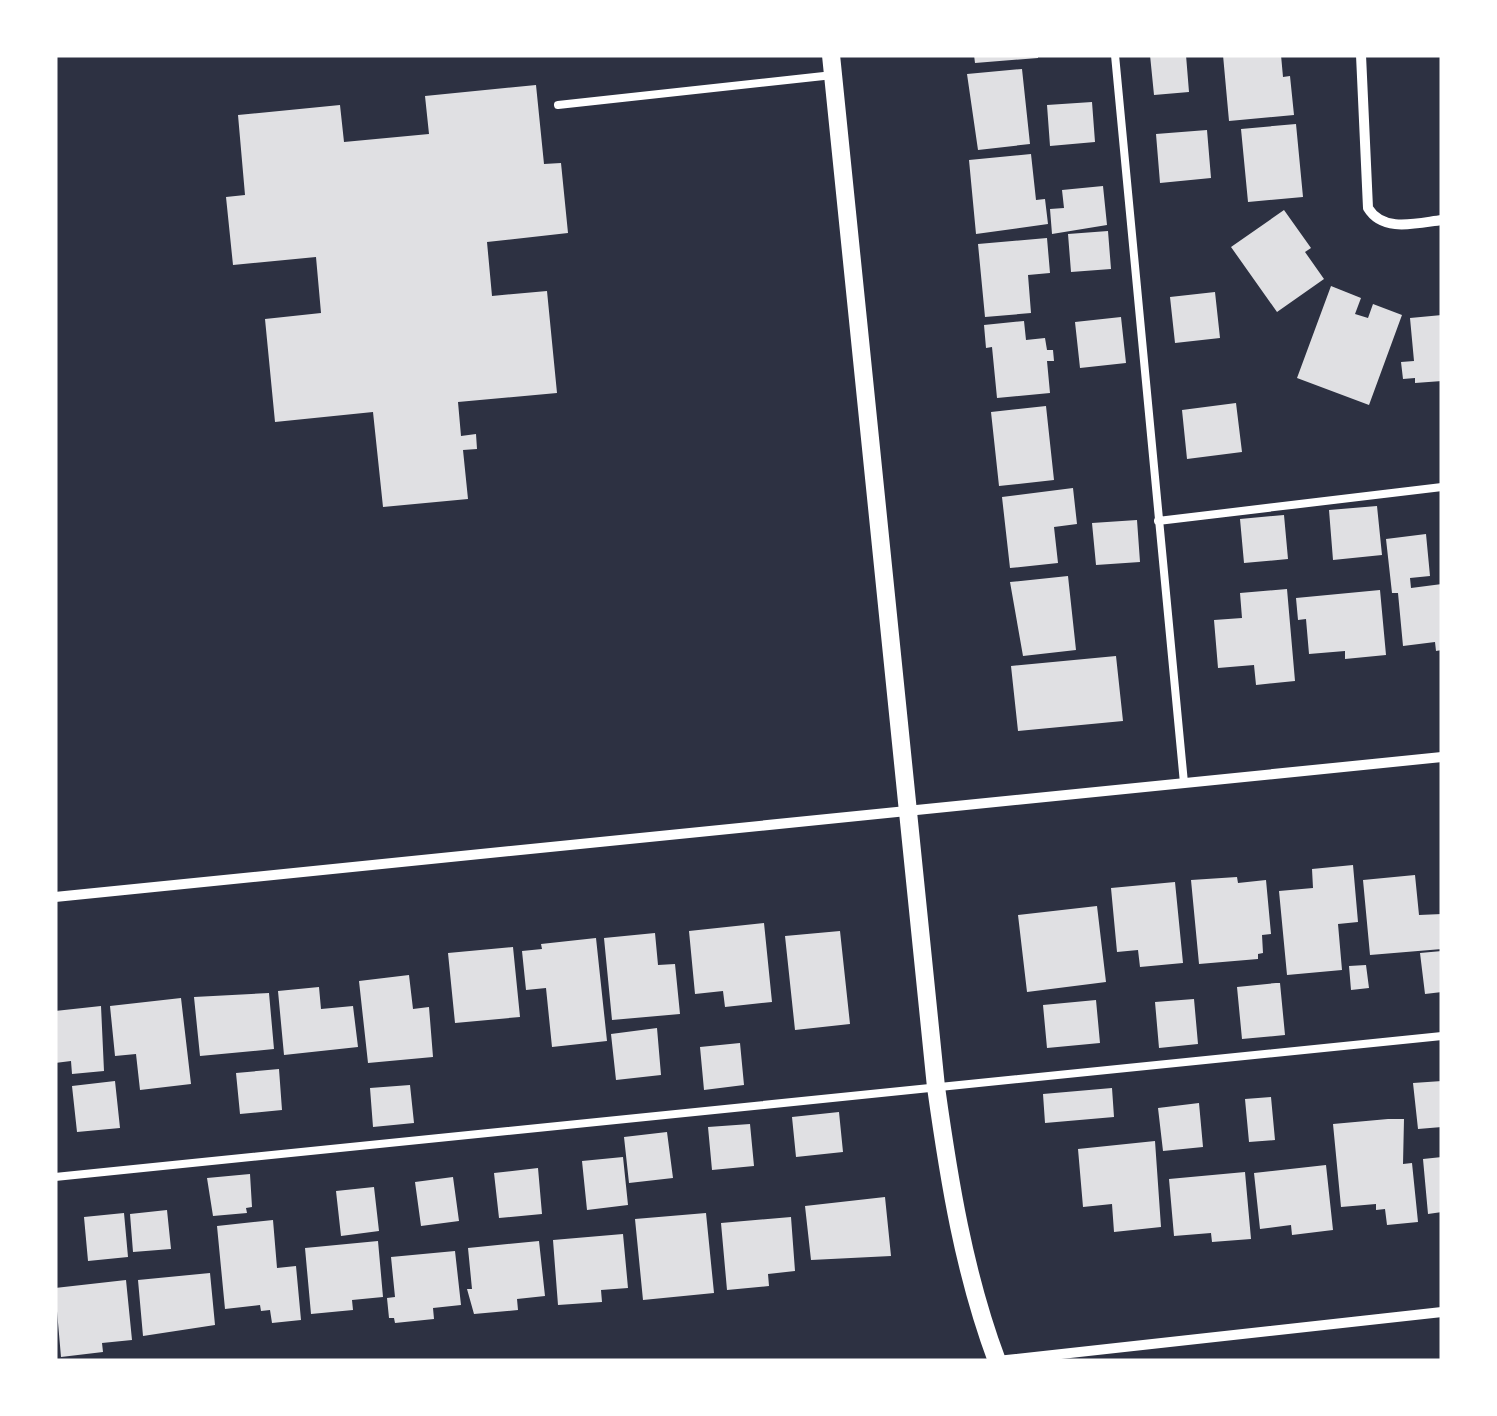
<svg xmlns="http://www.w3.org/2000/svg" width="1497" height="1416" viewBox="0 0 1497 1416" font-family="Cabin,sans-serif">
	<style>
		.building { fill: #e0e0e3 }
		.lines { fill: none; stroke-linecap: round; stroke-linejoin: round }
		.service { stroke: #fff; stroke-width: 8 }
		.minor { stroke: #fff; stroke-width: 10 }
		.tertiary { stroke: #fff; stroke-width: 18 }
	</style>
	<rect width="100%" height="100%" fill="#2d3142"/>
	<path class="building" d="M974,55h64v3l-63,5z
		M1150,55h36l3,37 -35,3z
		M1223,55h58l2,22 7,-1 4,39 -65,6z
		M1022,69l8,75 -52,6 -11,-76z
		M536,85l8,79 17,-1 7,70 -81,9 5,54 55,-5 10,102 -99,9 3,34 15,-2 1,15 -14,1 5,49 -85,8 -10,-95 -98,10 -10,-103 56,-6 -5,-56 -83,8 -7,-68 19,-2 -7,-80 102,-10 4,37 85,-8 -4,-38z
		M1092,102l3,40 -45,4 -3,-41z
		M1296,124l7,73 -55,5 -7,-73z
		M1207,130l4,48 -51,5 -4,-49z
		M1031,154l5,46 9,-1 3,25 -72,10 -7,-74z
		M1103,186l4,39 -55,9 -2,-25 14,-1 -2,-18z
		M1284,210l27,38 -6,4 19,27 -47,33 -46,-65z
		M1108,231l3,38 -40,3 -3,-38z
		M1047,238l3,35 -22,2 3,38 -46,4 -7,-73z
		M1331,286l30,12 -6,16 13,4 5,-14 29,11 -33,90 -72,-27z
		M1215,292l5,46 -45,5 -5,-46z
		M1442,315v66l-27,2v-5l-12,1 -2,-17 13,-1 -4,-43z
		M1121,317l5,46 -46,5 -5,-46z
		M1024,321l2,19 19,-2 2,12h6l1,11h-7l3,32 -53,5 -5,-51 -6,1 -2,-23z
		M1236,403l6,49 -55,7 -5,-49z
		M1046,406l8,74 -55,6 -8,-74z
		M1073,488l4,36 -23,3 4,36 -48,5 -8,-71z
		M1377,506l5,49 -49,5 -4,-50z
		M1284,515l4,44 -44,4 -4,-44z
		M1137,520l3,42 -44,3 -4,-42z
		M1426,534l4,42 -20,2 1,10 31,-4v66l-6,1 -1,-9 -32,4 -5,-53h-6l-6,-54z
		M1068,576l8,74 -53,6 -13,-74z
		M1287,589l8,92 -39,4 -2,-20 -36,3 -4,-48 28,-2 -2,-25z
		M1380,590l6,65 -41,4v-8l-36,3 -3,-35 -8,1 -2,-22z
		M1116,656l7,65 -105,10 -7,-65z
		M1353,865l5,57 -20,2 4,46 -55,5 -8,-84 34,-3 -1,-19z
		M1415,875l4,40 23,-1v35l-72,6 -7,-75z
		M1237,877l1,6 28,-3 5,54 -9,1 1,18 -5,1v5l-59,5 -8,-84z
		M1175,882l8,81 -43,4 -2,-17 -21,2 -6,-64z
		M1097,906l9,76 -79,10 -9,-77z
		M764,923l8,79 -47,5 -2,-16 -28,3 -6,-63z
		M840,931l10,93 -55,6 -10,-94z
		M655,933l3,32 17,-1 5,50 -68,6 -8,-82z
		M596,938l11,103 -55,6 -6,-59 -20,2 -4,-39 20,-2 -1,-5z
		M513,947l7,70 -65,6 -7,-70z
		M1442,951v41l-17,2 -5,-41z
		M1366,965l3,23 -18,2 -2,-24z
		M409,975l4,34 16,-2 4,50 -65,6 -9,-82z
		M1276,983h4l5,52 -43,4 -5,-52z
		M319,987l2,22 32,-3 5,41 -74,8 -6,-64z
		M269,993l5,56 -74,7 -6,-59z
		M181,998l10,86 -51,6 -4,-36 -21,2 -5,-50z
		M1194,999l4,45 -39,4 -4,-46z
		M1096,1000l4,43 -53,5 -4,-43z
		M101,1006l3,65 -32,3 -1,-13 -16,2v-52z
		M657,1028l4,47 -45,5 -5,-46z
		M740,1043l4,42 -40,5 -4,-43z
		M279,1069l3,41 -42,4 -4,-41z
		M115,1081l5,47 -43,4 -5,-46z
		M1442,1081v46l-24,2 -5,-46z
		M410,1085l4,38 -41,4 -3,-39z
		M1112,1088l2,29 -69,6 -2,-29z
		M1271,1097l4,43 -26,2 -4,-43z
		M1199,1103l4,44 -40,4 -5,-43z
		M839,1112l4,40 -47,5 -4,-40z
		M1388,1119h16l-1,45 9,-1 6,59 -31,3 -2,-16 -9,1v-6l-35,3 -8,-83z
		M750,1124l4,42 -42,4 -4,-43z
		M667,1132l6,46 -44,5 -5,-46z
		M1155,1141l6,86 -47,5 -2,-28 -29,3 -5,-58z
		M623,1157l5,48 -41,5 -5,-49z
		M1442,1157v55l-14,2 -5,-55z
		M1326,1165l7,65 -41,5 -1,-10 -31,4 -6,-56z
		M538,1168l4,46 -43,4 -5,-45z
		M1245,1172l6,67 -39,3 -1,-9 -37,3 -5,-57z
		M250,1174l2,33 -6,1 1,5 -34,3 -6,-38z
		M453,1177l6,44 -38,5 -6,-44z
		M374,1187l5,44 -38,5 -5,-45z
		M885,1197l6,59 -80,4 -6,-54z
		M167,1210l4,39 -38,3 -3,-38z
		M124,1213l4,44 -40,4 -4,-44z
		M706,1213l8,80 -71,7 -8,-81z
		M791,1217l4,54 -27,3 1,12 -42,4 -6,-67z
		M273,1220l4,48 19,-2 5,54 -29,3 -2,-13 -9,1 -1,-6 -35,4 -8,-83z
		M623,1234l5,54 -27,2 1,12 -44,3 -5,-65z
		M378,1241l5,56 -31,3 1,10 -42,4 -6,-66z
		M539,1241l6,55 -28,3 1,11 -44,4 -7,-25h5l-4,-41z
		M455,1251l6,54 -28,3 1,11 -39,4 -1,-5h-5l-2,-20 8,-1 -4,-40z
		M210,1273l5,52 -72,11 -5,-56z
		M126,1280l6,60 -30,3 1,9 -42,5 -6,-69z"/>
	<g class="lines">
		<path class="service" d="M1115,55l69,728
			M558,105l275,-30
			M1158,521l284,-34
			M55,1177l1387,-141"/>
		<path class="minor" d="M1361,55l7,153c15,25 49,15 74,12
			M55,897l1387,-140
			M997,1361l445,-49"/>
		<path class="tertiary" d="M831,55l105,1032c13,93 28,186 61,274"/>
	</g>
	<rect width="1497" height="1416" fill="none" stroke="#ffffff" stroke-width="115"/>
</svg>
